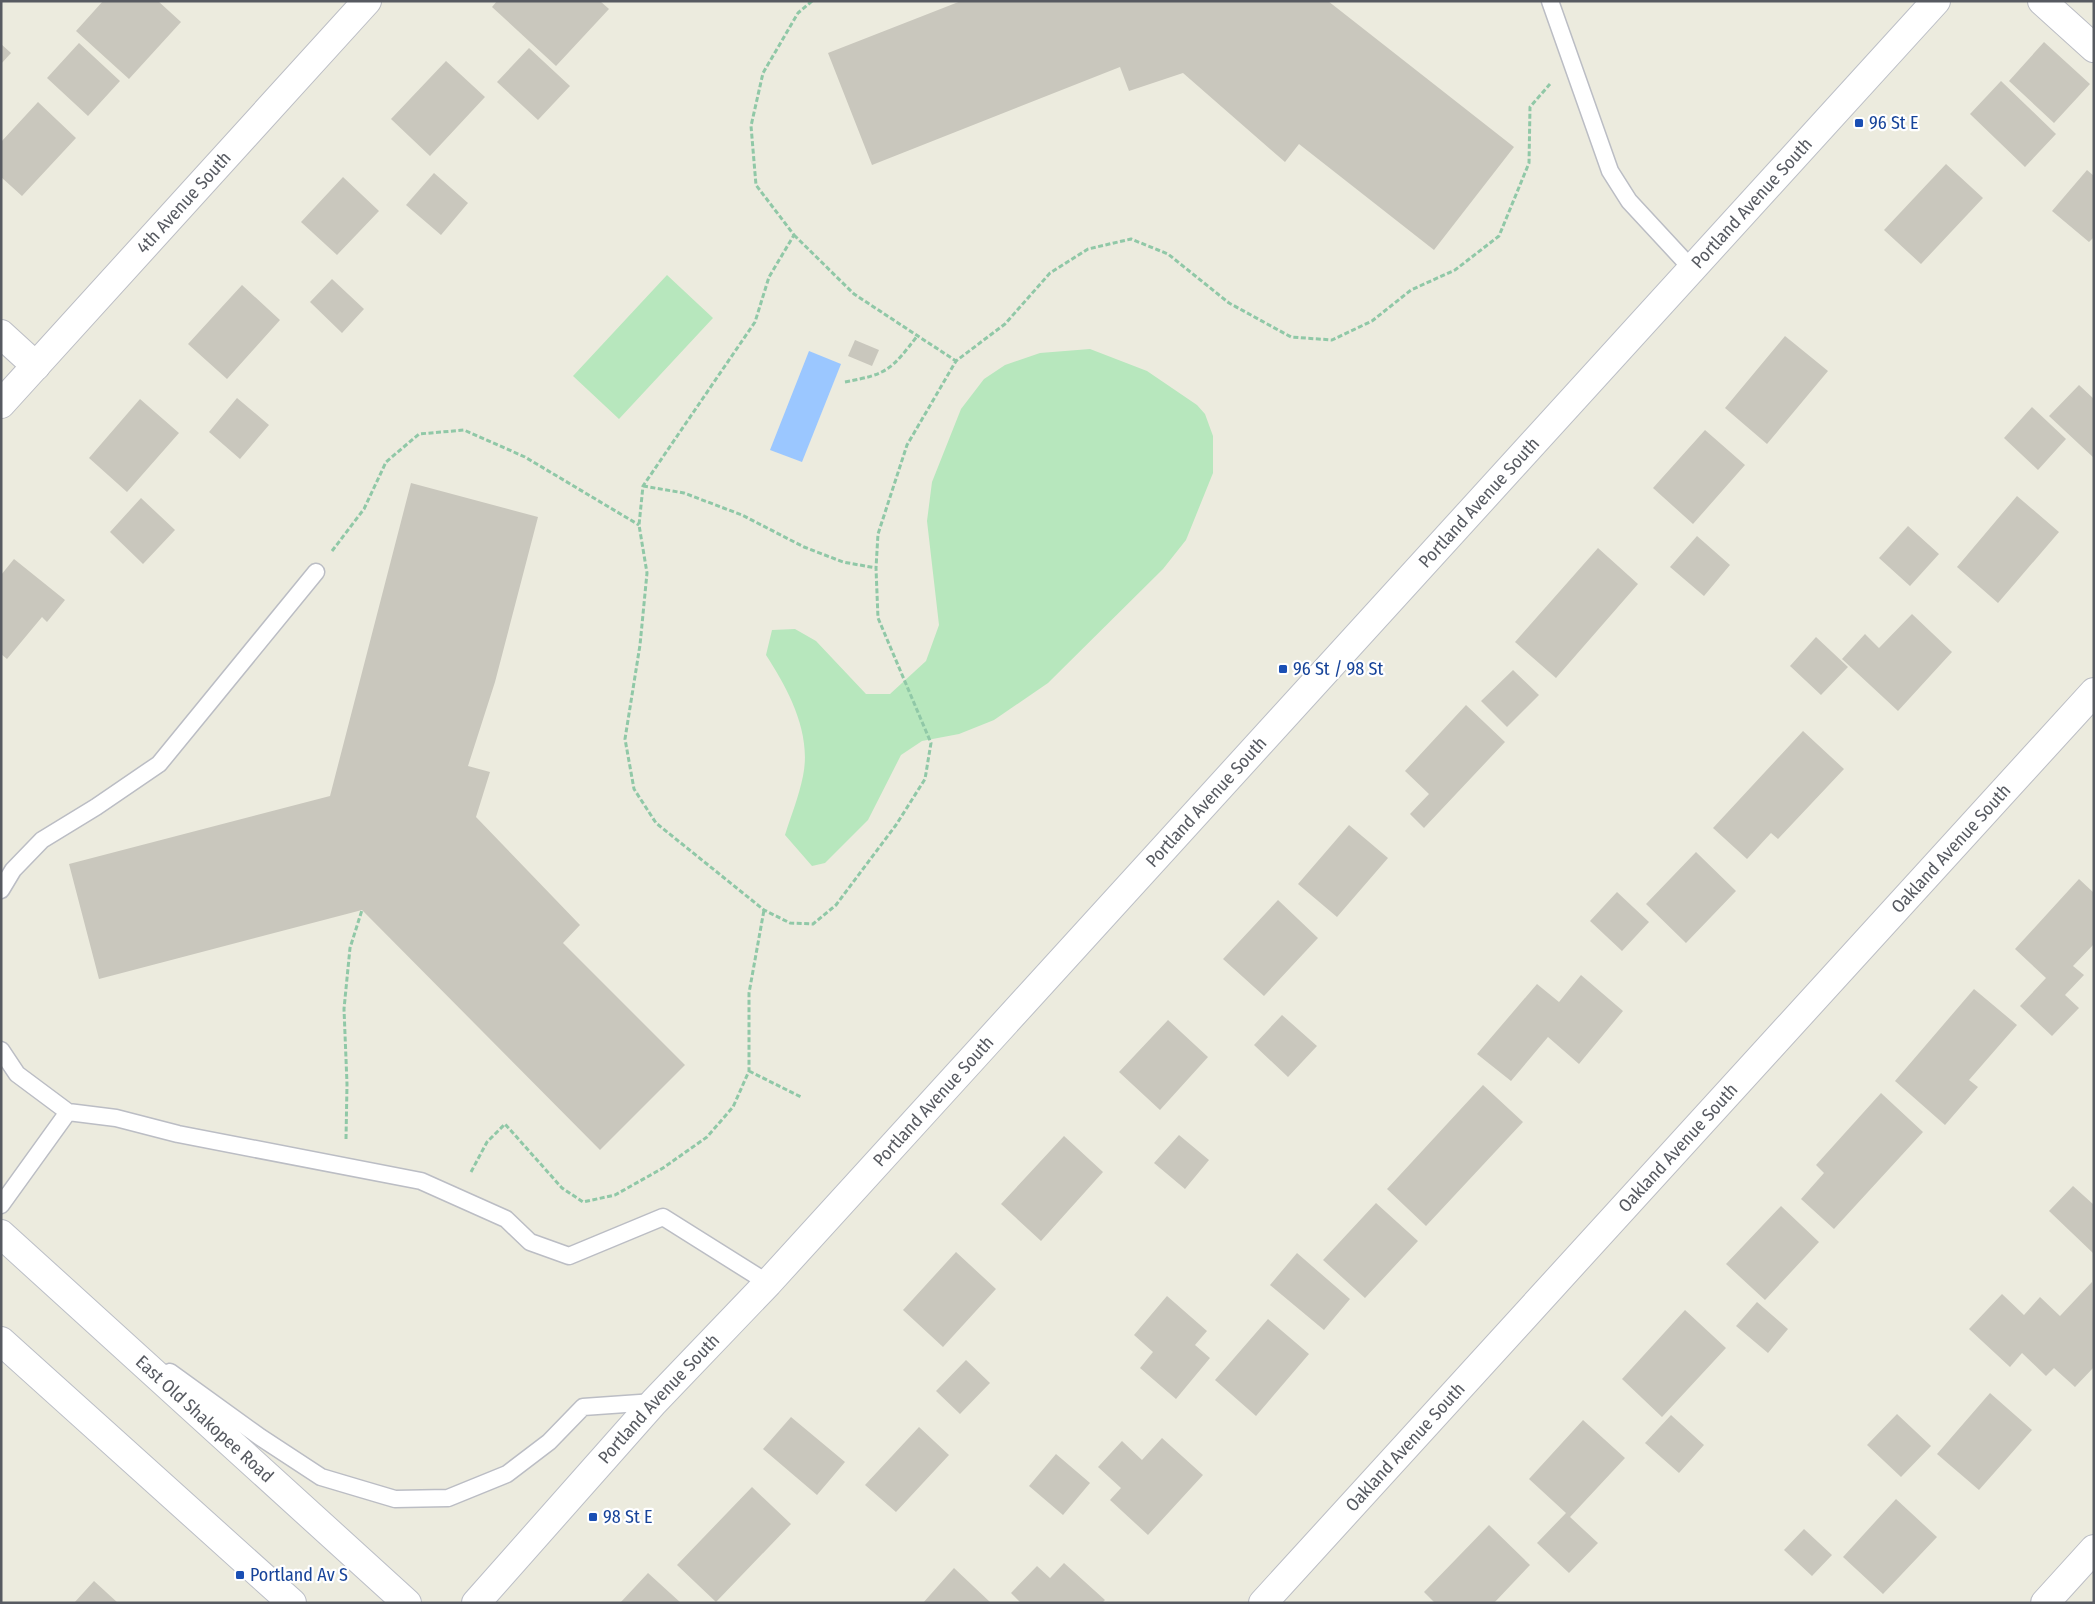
<svg xmlns="http://www.w3.org/2000/svg" width="2095" height="1604" viewBox="0 0 2095 1604" font-family="'Fira Sans Condensed',sans-serif">
	<style>
		.green { fill: #b7e7bd }
		.water { fill: #9bc7ff }
		.building { fill: #c9c7bd }
		.lines { fill: none; stroke-linecap: round; stroke-linejoin: round }
		.lane-casing { stroke: #bbbdc4; stroke-width: 19 }
		.street-casing { stroke: #bbbdc4; stroke-width: 30 }
		.secondary-casing { stroke: #bbbec6; stroke-width: 30 }
		.path { stroke: #90c8a7; stroke-width: 3; stroke-dasharray: 5 2.5; stroke-linecap: butt }
		.lane { stroke: #fff; stroke-width: 16 }
		.street { stroke: #fff; stroke-width: 28 }
		.secondary { stroke: #fff; stroke-width: 28 }
		.transit-dot { fill: #1a4fb4; stroke: #fff; stroke-width: 2 }
		.labels { text-anchor: middle; stroke-width: 4.5; stroke-linejoin: round; paint-order: stroke }
		.transit-label { font-size: 18px; fill: #164399; stroke: #fff; text-anchor: start }
		.street-label { font-size: 18px; fill: #575a61; stroke: #fff }
	</style>
	<rect width="100%" height="100%" fill="#ecebde"/>
	<path class="green" d="M667,275l46,43 -94,101 -46,-43z
		M1090,349l57,22 50,34 8,9 8,22v37l-27,67 -23,29 -115,114 -54,37 -35,14 -37,7 -21,14 -33,65 -43,43 -13,3 -27,-31c6,-19 14,-39 18,-59 9,-43 -15,-87 -37,-121l6,-25 23,-1 21,12 50,53h24l36,-33 13,-36 -12,-104 5,-39 29,-73 23,-30 21,-14 35,-12z"/>
	<path class="water" d="M809,351l32,13 -39,98 -32,-12z"/>
	<path class="building" d="M103,1h55l23,21 -52,57 -53,-48z
		M497,1h103l9,8 -53,57 -64,-59z
		M961,1h367l186,146 -80,103 -135,-106 -14,18 -102,-89 -54,18 -9,-24 -248,98 -44,-112z
		M2044,42l46,42 -36,39 -45,-42z
		M79,43l41,38 -32,35 -41,-38z
		M1,44l10,9 -10,11z
		M529,48l41,38 -32,34 -41,-38z
		M446,61l39,36 -55,59 -39,-37z
		M2001,81l55,53 -31,33 -55,-53z
		M38,102l38,36 -54,58 -21,-19v-35z
		M1946,164l37,34 -62,66 -37,-34z
		M2087,170l7,6v61l-5,5 -37,-31z
		M434,173l34,30 -27,32 -35,-30z
		M343,177l36,34 -42,44 -36,-33z
		M332,279l32,30 -22,24 -32,-31z
		M242,285l38,35 -53,59 -39,-35z
		M1785,336l43,35 -61,73 -42,-36z
		M855,340l24,10 -7,16 -24,-10z
		M2079,385l15,14v59l-45,-42z
		M237,398l32,27 -29,34 -31,-27z
		M140,399l39,34 -52,59 -38,-34z
		M2032,407l34,32 -28,31 -34,-32z
		M1705,430l40,35 -52,59 -40,-36z
		M411,483l127,34 -43,165 -27,84 22,6 -14,45 104,108 -17,18 122,122 -85,85 -238,-240 -263,69 -30,-115 261,-68z
		M2017,496l42,36 -61,71 -41,-36z
		M141,498l34,32 -32,34 -33,-32z
		M1908,526l31,28 -29,32 -31,-28z
		M1697,536l33,29 -26,31 -34,-29z
		M1598,548l40,36 -82,94 -41,-36z
		M14,559l51,41 -18,22 -5,-5 -35,42 -6,-5v-79z
		M1912,614l40,38 -54,59 -56,-52 23,-25 14,14z
		M1816,637l32,30 -27,28 -31,-29z
		M1513,670l26,25 -32,32 -26,-26z
		M1466,705l39,37 -81,86 -14,-14 19,-20 -24,-23z
		M1803,731l41,38 -66,70 -7,-6 -24,26 -34,-31z
		M1349,825l39,33 -51,59 -39,-33z
		M1696,852l40,39 -50,52 -40,-39z
		M2079,879l15,14v51l-21,22 11,9 -19,20 14,13 -27,28 -32,-30 26,-28 -31,-29z
		M1617,892l32,30 -27,29 -32,-30z
		M1278,900l40,38 -54,58 -41,-37z
		M1581,975l42,36 -44,53 -31,-27 -37,44 -34,-27 60,-70 22,18z
		M1974,989l43,36 -48,55 9,7 -33,38 -50,-44z
		M1282,1015l35,31 -29,31 -34,-32z
		M1168,1020l40,37 -48,53 -41,-38z
		M1483,1085l40,37 -97,104 -39,-37z
		M1881,1093l42,39 -89,97 -33,-30 23,-26 -8,-8z
		M1179,1135l30,25 -24,29 -31,-26z
		M1064,1136l39,36 -62,69 -40,-37z
		M2073,1186l21,19v49l-45,-43z
		M1376,1203l42,38 -53,57 -42,-38z
		M1781,1206l38,36 -54,58 -39,-36z
		M956,1252l40,37 -53,58 -40,-37z
		M1297,1253l53,46 -26,31 -54,-45z
		M2092,1282l2,85 -19,20 -21,-19 -8,8 -24,-23 -12,14 -41,-38 33,-35 22,21 16,-18 20,19z
		M1167,1296l40,35 -12,14 15,13 -34,41 -36,-31 13,-16 -19,-17z
		M1757,1302l31,27 -20,24 -32,-27z
		M1685,1310l41,38 -64,69 -40,-38z
		M1268,1319l41,35 -53,62 -41,-36z
		M966,1360l24,23 -30,31 -24,-23z
		M1990,1393l42,37 -53,60 -42,-36z
		M1897,1414l34,32 -30,31 -34,-32z
		M1671,1415l33,30 -25,28 -34,-30z
		M791,1417l54,45 -28,33 -54,-46z
		M1583,1420l42,38 -55,59 28,26 -29,30 -32,-30 29,-30 -37,-34z
		M919,1427l30,28 -53,57 -31,-27z
		M1162,1438l41,37 -55,60 -38,-35 11,-12 -23,-21 24,-26 20,19z
		M1056,1454l34,29 -27,32 -34,-29z
		M752,1487l39,37 -75,78 -39,-37z
		M1896,1499l41,38 -54,57 -40,-37z
		M1489,1525l41,40 -36,38h-59l-11,-11z
		M1804,1529l28,26 -20,21 -28,-26z
		M1064,1563l41,37 -3,3h-81l-10,-10 26,-27 13,12z
		M954,1568l37,35h-68z
		M648,1573l33,30h-61z
		M94,1581l24,22h-44z"/>
	<g class="lines">
		<g class="lane-casing">
			<path id="lane" d="M1550,1l60,170 19,30 63,68
				M1,890l12,-20 29,-30 54,-33 63,-43 157,-192
				M1,1050l16,24 51,38
				M1,1205l67,-93 48,6 62,16 243,47 85,38 24,23 39,14 94,-39 105,66
				M170,1372l90,65 61,40 74,22 53,-1 59,-24 42,-32 34,-35 71,-5"/>
		</g>
		<g class="street-casing">
			<g id="street">
				<path d="M2042,1l52,47"/>
				<path d="M1,334l35,32"/>
				<path id="s1" d="M1,404l366,-403"/>
				<path id="s2" d="M1263,1603l831,-911"/>
				<path d="M2045,1603l49,-54"/>
			</g>
		</g>
		<g class="secondary-casing">
			<g id="secondary">
				<path id="s3" d="M1,1234l406,369"/>
				<path d="M1,1341l291,262"/>
				<path id="s4" d="M476,1603l178,-201 114,-119 1168,-1282"/>
			</g>
		</g>
		<path class="path" d="M812,1l-14,12 -35,60 -12,53 5,59 38,50 -25,42 -14,45 -112,164 -4,39 8,48 -7,72 -15,94 9,50 22,34 108,87 26,13 23,1 23,-19 60,-80 29,-46 6,-36 -53,-125 -2,-50 2,-34 29,-89 49,-84 49,-37 45,-51 38,-24 43,-10 37,15 61,49 62,34 41,3 40,-19 39,-31 44,-20 44,-34 30,-73 1,-56 20,-23
			M794,235l60,59 102,67
			M845,382c43,-8 46,-12 73,-47
			M643,486l41,7 58,22 62,32 39,15 33,6
			M332,551l32,-42 22,-47 33,-28 45,-4 61,27 114,68
			M749,1071l52,26
			M346,1139l1,-55 -3,-75 6,-61 12,-38
			M471,1172l16,-30 18,-18 57,64 21,14 32,-7 48,-27 44,-31 26,-30 16,-36v-78l15,-83"/>
		<use href="#lane" class="lane"/>
		<use href="#street" class="street"/>
		<use href="#secondary" class="secondary"/>
	</g>
	<g class="transit-dot">
		<rect x="1854" y="118" width="10" height="10" rx="2.5"/>
		<rect x="1278" y="664" width="10" height="10" rx="2.5"/>
		<rect x="588" y="1512" width="10" height="10" rx="2.5"/>
		<rect x="235" y="1570" width="10" height="10" rx="2.5"/>
	</g>
	<g class="labels">
		<g class="transit-label">
			<text x="1869" y="129">96 St E</text>
			<text x="1293" y="675">96 St / 98 St</text>
			<text x="603" y="1523">98 St E</text>
			<text x="250" y="1581">Portland Av S</text>
		</g>
		<g class="street-label">
			<text dy="6" stroke="none"><textPath href="#s1" startOffset="272">4th Avenue South</textPath></text>
			<text dy="6" stroke="none"><textPath href="#s4" startOffset="1894">Portland Avenue South</textPath></text>
			<text dy="6" stroke="none"><textPath href="#s4" startOffset="1489">Portland Avenue South</textPath></text>
			<text dy="6" stroke="none"><textPath href="#s4" startOffset="1084">Portland Avenue South</textPath></text>
			<text dy="6" stroke="none"><textPath href="#s2" startOffset="1021">Oakland Avenue South</textPath></text>
			<text dy="6" stroke="none"><textPath href="#s4" startOffset="679">Portland Avenue South</textPath></text>
			<text dy="6" stroke="none"><textPath href="#s2" startOffset="616">Oakland Avenue South</textPath></text>
			<text dy="6" stroke="none"><textPath href="#s4" startOffset="274">Portland Avenue South</textPath></text>
			<text dy="6" stroke="none"><textPath href="#s3" startOffset="275">East Old Shakopee Road</textPath></text>
			<text dy="6" stroke="none"><textPath href="#s2" startOffset="211">Oakland Avenue South</textPath></text>
		</g>
	</g>
	<rect width="2095" height="1604" fill="none" stroke="#575a61" stroke-width="5"/>
</svg>
